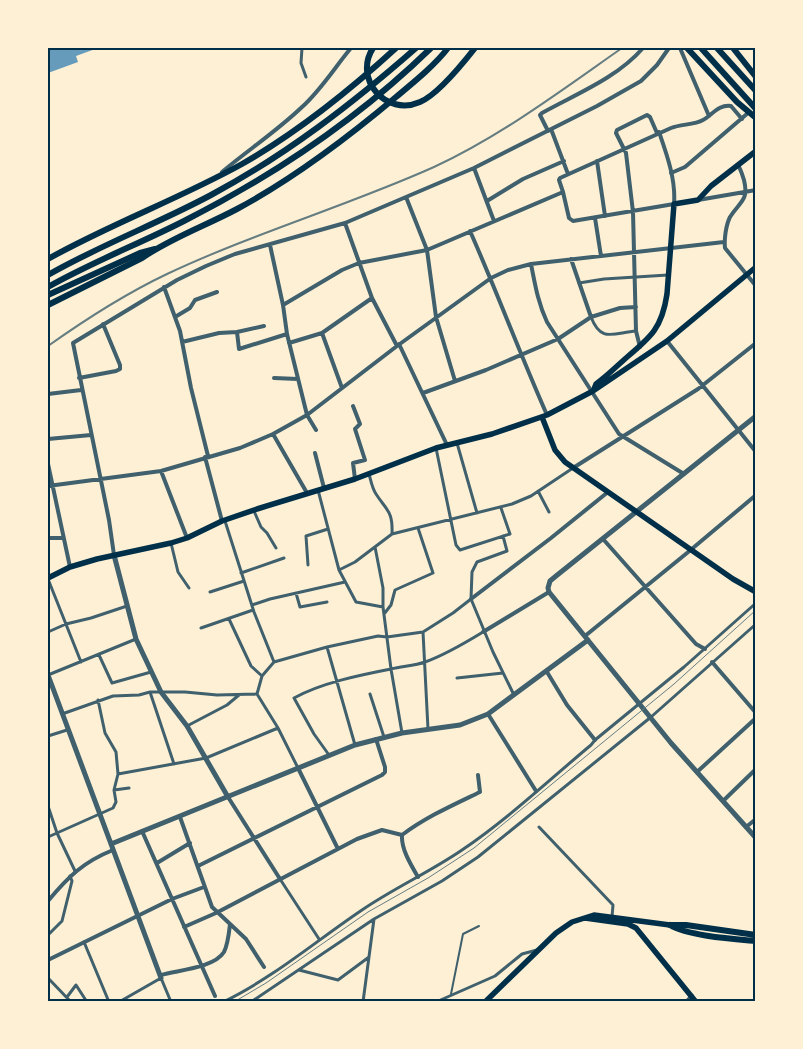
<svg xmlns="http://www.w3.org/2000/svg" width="803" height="1049" viewBox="0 0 803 1049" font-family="'Roboto Condensed',sans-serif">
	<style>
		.water { fill: #669bbc }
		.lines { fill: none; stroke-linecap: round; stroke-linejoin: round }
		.service { stroke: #3f606c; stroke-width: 2 }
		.pedestrian { stroke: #3f606c; stroke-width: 3 }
		.minor { stroke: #3f606c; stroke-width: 4 }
		.tertiary { stroke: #3f606c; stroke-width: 5 }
		.secondary { stroke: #003049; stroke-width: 5.5 }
		.primary { stroke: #003049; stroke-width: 6 }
		.trunk { stroke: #003049; stroke-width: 6 }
		.tram { stroke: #657d81; stroke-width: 1 }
		.rail { stroke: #657d81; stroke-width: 2 }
		.neatline { fill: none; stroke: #003049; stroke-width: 2 }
	</style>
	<rect width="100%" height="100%" fill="#fdf0d5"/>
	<path class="water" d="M48,48h50l-22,8 2,6 -30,11z"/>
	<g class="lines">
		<path class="service" d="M451,994l12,-60 16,-8"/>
		<path class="pedestrian" d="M302,48l-1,15 5,14
			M579,283l25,-4 64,-4
			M591,317c10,26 22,16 45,14
			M457,443l20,70
			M436,448l20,97 4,5 50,-16 -9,-26
			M369,474c2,7 3,14 7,20 11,17 17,17 16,40
			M318,490l21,80 17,32 27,5
			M538,491l11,21
			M254,511l7,16 6,6 9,15
			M225,521l29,91 20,50 -12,14 -5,18
			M503,536l4,15 -30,11 -5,10 -1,27 22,53 21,43
			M171,543l7,29 11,16
			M375,547l8,41v19l8,62 11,64
			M308,565l-2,-29 22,-7
			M339,570l16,-8 37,-28 120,-30 19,-8 42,-28
			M241,573l43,-15
			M48,579l33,83
			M210,592l34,-11
			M296,593l4,14 27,-5
			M252,605l18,-6 75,-17
			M384,614l7,-9 4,-15 38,-17 -15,-45
			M229,619l22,47 11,10
			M201,628l52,-18
			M48,632l18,-8 25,-6 36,-12
			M423,632l5,97
			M327,647l28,98
			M99,655l13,28 39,-11
			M274,662l53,-15 51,-11 9,1 36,-5 30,-19 18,-14
			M48,675l88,-36
			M457,678l46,-5
			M150,692l24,72
			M257,694l21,34 20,40
			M370,694l14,43
			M62,714l51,-18 26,-1 11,-3h35l32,3 40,-1
			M187,726l40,-21 12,-10
			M48,736l19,-6
			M329,755l-15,-21 -20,-36c27,-15 66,-23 97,-29 11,-3 23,-3 34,-7 20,-7 40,-19 58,-30
			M118,774l88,-16 72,-30
			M114,790l15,-2
			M48,806l9,27 18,38
			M539,827l74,78 -1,12
			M48,837l65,-29 3,-6 -2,-12 4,-16 -2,-22 -11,-19 -7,-33
			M280,879l39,60
			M48,935l14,-14 10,-40 -2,-5
			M84,942l25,60
			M299,970l39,10 31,-23
			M48,978l23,24
			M67,997l9,-12 11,17
			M119,1002l42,-24 10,24
			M223,1002c50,-24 93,-61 139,-92 32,-22 68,-38 100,-60 46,-31 87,-70 129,-105l4,-5 89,-73 72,-64
			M251,1002l123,-83 68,-38 36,-24 173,-140 105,-93
			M363,1002l11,-83
			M436,1002l59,-26 27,-22 15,-4"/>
		<path class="minor" d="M680,48l29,68
			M551,129l17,45
			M548,131l-8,-16 2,-2c34,-19 75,-35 101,-65
			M597,161l8,55
			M738,165c3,5 4,9 6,15 5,21 -4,21 -14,37 -4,8 -6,22 -5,31l31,38
			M474,168l20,53
			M222,172c26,-22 55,-41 80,-65 19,-17 33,-40 49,-59
			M671,173l14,-6 63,-54
			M563,192l6,26 4,3 101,-17c2,-24 -7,-49 -15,-72
			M406,197l21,53 9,67 19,64
			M698,200l58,-10
			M487,201l36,-22 41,-18
			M595,218l6,38
			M345,223l27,75 25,48
			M470,231c27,61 50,123 77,184
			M270,245l13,60 4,29 20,81 9,15
			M571,259l20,58
			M531,264c4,20 7,39 16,58l72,112 65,40
			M164,287l16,44 11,57 17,68
			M283,305l59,-35 17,-7 68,-13 136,-58 -4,-12 1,-2 111,-50c10,-4 23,-3 32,-8 9,-5 16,-16 28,-14l11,13
			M175,317l15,-9 5,-8 22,-8
			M237,332l27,-6
			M322,333l20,55
			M667,341l89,111
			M182,342l37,-9 18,-1 2,17 48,-15
			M289,343l33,-10 50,-35
			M399,344l48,101
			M640,347l-4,-16 -3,-119 -7,-59 -10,-20 1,-3 30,-15 3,2 7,16
			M79,378l37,-7 4,-2v-4l-17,-41
			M274,378l24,1
			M423,393l63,-23 72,-31 33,-22 29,-9 16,-1
			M48,394l33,-4
			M353,406l7,18 -5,5 10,31 -12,3 2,16
			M273,434l34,59
			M48,439l43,-4
			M315,453l9,35
			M205,457l17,64
			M48,464l22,103
			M573,468l125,-79 58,-46
			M161,471l26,67
			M48,486l113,-15 79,-23 33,-14 34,-19 90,-69 94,-68 17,-8 23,-6 193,-22
			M48,538h15
			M603,539l93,105 9,5
			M114,555l-5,-35 -36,-177 104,-63 29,-14 29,-12 110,-31 129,-55 123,-62 44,-25 16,-16 12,-17
			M471,599l80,-61 57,-46
			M483,632l66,-40
			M585,636l102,-83 69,-58
			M712,662l44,51
			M547,672l20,33 28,35
			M488,714l48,77
			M298,768l40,81
			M697,772l59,-54
			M228,797l52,82
			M723,801l33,-32
			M180,817l32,90 34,32 18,28
			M746,827l10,-8
			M142,831l73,165
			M402,835c24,-18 51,-30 78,-43l-2,-17
			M402,835c-1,14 9,30 16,42
			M157,863l33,-20
			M198,866l184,-91 3,-3v-5l-9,-28
			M48,901c20,-24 35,-39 65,-51
			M184,927l32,-14 141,-74 25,-9 20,5
			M48,960l124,-61 32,-12
			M161,975c17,-5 53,-7 63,-23 4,-8 5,-19 6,-28
			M686,1002l6,-6"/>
		<path class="tertiary" d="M756,416l-200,160 -6,5 -2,7 1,4 122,151 85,95
			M114,555l22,84 25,53 26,34 41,71
			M48,675l113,303
			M111,844l244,-99 47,-12 58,-8 28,-11 100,-74"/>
		<path class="secondary" d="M594,389l2,-5c11,-8 20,-17 30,-26 25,-21 36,-30 41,-64l7,-90 24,-4 13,-14 45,-35
			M542,417l13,33 10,12 168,117 23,13
			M48,578l22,-11 27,-8 74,-16 16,-5 35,-17 35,-12 98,-30 81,-31 56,-14 55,-19 46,-24 74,-50 89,-74
			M585,918l43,6 8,4 60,74
			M485,1002l71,-69 16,-11 22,-7 76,10"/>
		<path class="primary" d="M373,48c-20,31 13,69 47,54 17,-7 44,-40 55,-54
			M687,48l50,54 19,16
			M701,48l55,61
			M717,48l39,43
			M733,48l23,29
			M48,259c62,-35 131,-60 194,-95 56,-32 107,-73 154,-116
			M48,305l94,-47c29,-20 63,-32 95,-49 56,-30 109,-70 159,-112 18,-15 38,-31 52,-49
			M670,925c18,11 64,14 86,16
			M670,925h16l70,10"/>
		<path class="trunk" d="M48,275c52,-30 109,-51 163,-80 75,-40 141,-91 205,-147
			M48,287c44,-25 91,-43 136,-66 89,-45 175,-103 247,-173
			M48,295l92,-42 15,-4"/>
		<path class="tram" d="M234,1002l32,-19 102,-71 60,-34 46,-30 200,-164 82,-74"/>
		<path class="rail" d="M48,346c38,-27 77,-52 119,-72 87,-41 180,-68 267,-107 67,-31 128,-77 188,-119"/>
	</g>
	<rect width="803" height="1049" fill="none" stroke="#fdf0d5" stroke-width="98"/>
	<rect x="49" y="49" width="705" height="951" class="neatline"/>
</svg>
